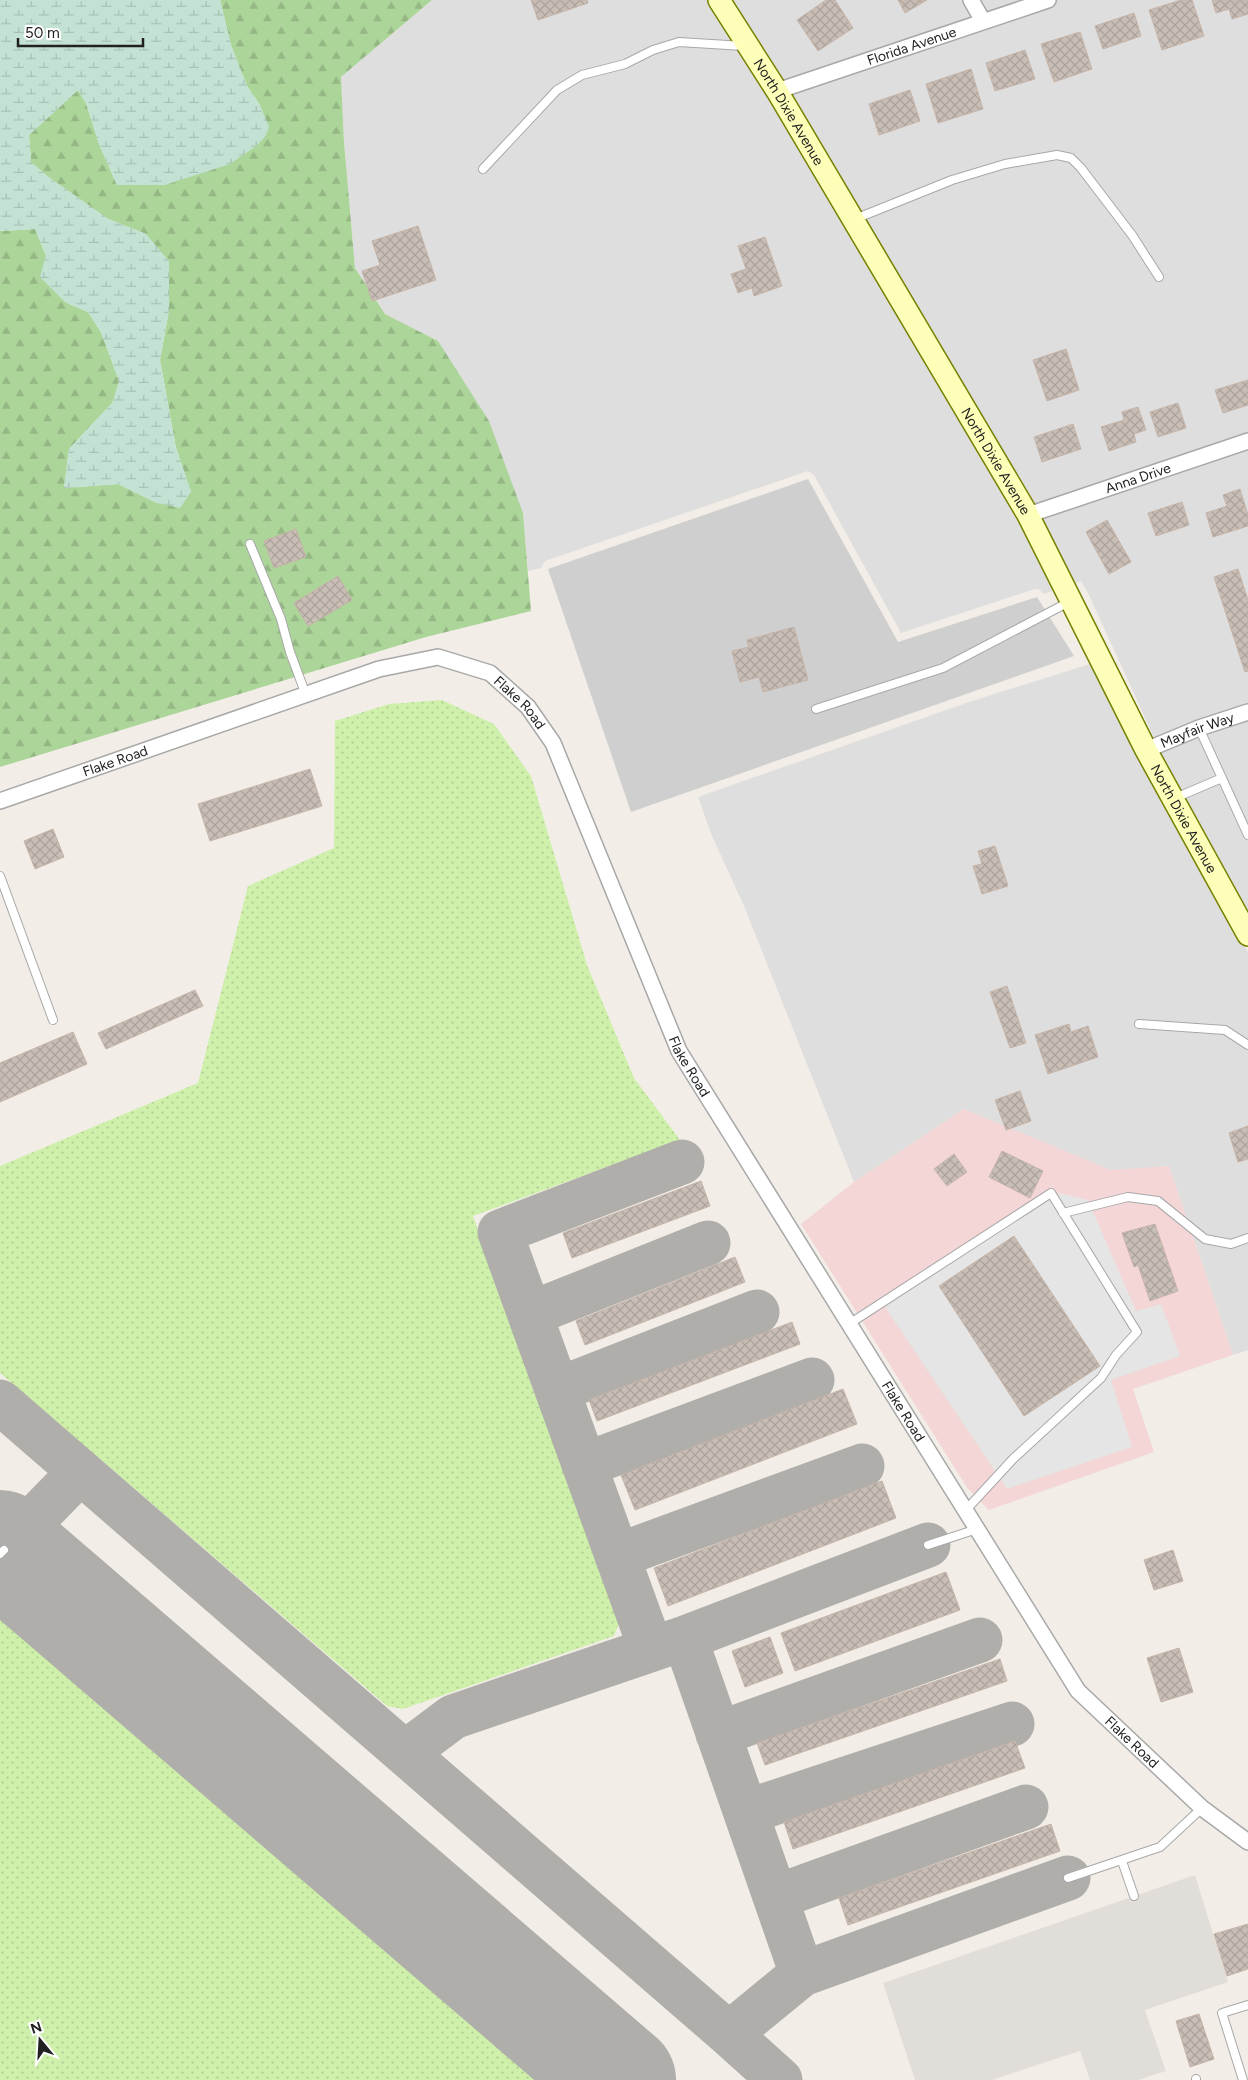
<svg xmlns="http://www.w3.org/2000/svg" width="1248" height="2080" viewBox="0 0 1248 2080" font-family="Figtree,sans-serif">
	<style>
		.residential { fill: #dfdede }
		.commercial { fill: #f4d6d6 }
		.religious { fill: #cfcfcf }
		.airport { fill: #e1ded9 }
		.grass { fill: url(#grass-dots) }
		.forest { fill: url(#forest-firs) }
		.wetland { fill: url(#wetland-marsh) }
		.parking { fill: #e5e5e5 }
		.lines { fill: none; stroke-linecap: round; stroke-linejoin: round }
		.taxiway { stroke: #b0aeab; stroke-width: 45 }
		.runway { stroke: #b0aeab; stroke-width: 112 }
		.building { fill: url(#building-cross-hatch); stroke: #c6b4a8 }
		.lane-casing { stroke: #a8a8a8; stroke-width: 10 }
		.street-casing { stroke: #a8a8a8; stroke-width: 18 }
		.secondary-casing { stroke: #758100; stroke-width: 24 }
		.lane { stroke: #fff; stroke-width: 8 }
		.street { stroke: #fff; stroke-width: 15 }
		.secondary { stroke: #fdffb9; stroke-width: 21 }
		.labels { text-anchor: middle; stroke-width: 4; stroke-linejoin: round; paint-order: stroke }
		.street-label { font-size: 14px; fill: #212121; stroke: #fff }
	</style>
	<defs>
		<pattern id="grass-dots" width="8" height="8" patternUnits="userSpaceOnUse" patternTransform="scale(1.25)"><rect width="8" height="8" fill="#cef0aa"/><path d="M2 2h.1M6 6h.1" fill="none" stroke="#b1ce92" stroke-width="1.8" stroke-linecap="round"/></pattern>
		<pattern id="forest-firs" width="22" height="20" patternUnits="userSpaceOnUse" patternTransform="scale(1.25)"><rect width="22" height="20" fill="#acd599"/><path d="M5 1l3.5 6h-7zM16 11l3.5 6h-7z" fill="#94b784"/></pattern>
		<pattern id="wetland-marsh" width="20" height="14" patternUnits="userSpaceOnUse" patternTransform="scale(1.25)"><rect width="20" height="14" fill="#c3e2d3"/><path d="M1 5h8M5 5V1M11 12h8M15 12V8" fill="none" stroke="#a7c2b5"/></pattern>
		<pattern id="building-cross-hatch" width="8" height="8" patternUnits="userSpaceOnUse" patternTransform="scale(1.25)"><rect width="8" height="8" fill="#c8beb6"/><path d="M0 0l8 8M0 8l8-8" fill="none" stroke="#aca39c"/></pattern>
	</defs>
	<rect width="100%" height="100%" fill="#f2eee7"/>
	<path class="residential" d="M432,0h277l61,96 251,424 35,69 -12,5 -5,-5h-4l-134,44 -87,-158 -6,-4 -263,90 -4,7 -13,3 -5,-58 -85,-172 -53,-27 -30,-46 -11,-126 -3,-65z
		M729,0h519v917l-80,-149 -80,-175 -7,-12 -9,3z
		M1093,663l46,91 109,198v398l-15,5 -64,-189 -58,5 -147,-62 -110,73 -110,-276 -32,-70 -14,-39 271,-95z"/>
	<path class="commercial" d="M964,1109l147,61 58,-4 64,189 -100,34 21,63 -165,58 -21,-21 -167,-265 53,-42z"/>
	<path class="religious" d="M808,479l90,163 139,-45 37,59 -443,156 -83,-243z"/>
	<path class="airport" d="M1195,1875l33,107 -83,28 21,61 -28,9h-48l-10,-29 -88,29h-77l-32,-97z"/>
	<path class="grass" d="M442,700l52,24 37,52 56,189 47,113 46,62 -207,76 148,402 -7,18 -211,73 -16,-3 -387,-333v-207l198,-83 50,-197 86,-38 1,-127 54,-17z
		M0,1605l554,475h-554z"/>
	<path class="forest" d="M220,0h212l-91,77 3,65 11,126 30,46 53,27 51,80 34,92 8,98 -105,26 -426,130v-536l35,-2 30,73 23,10 13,20 18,49 -6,21 -44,47 -5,39 54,-4 39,19 34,-11 -15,-44 -16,-88 9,-50 -23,-76 -38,-15 -61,-43 -16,-14 -2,-27 49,-45 8,13 13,41 18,41 143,-80 -13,-19 -16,-41z"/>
	<path class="wetland" d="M0,0h220l11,45 16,41 13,19 9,22 -4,10 -9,9 -26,18 -65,21h-48l-18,-41 -13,-41 -8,-13 -49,45 2,27 16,14 61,43 38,15 23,27v49l-9,50 16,88 15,44 -11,16 -23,-5 -39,-19 -54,4 5,-39 44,-47 6,-21 -18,-49 -13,-20 -23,-10 -25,-25 6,-22 -11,-26 -35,2z"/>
	<path class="parking" d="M1059,1193l29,7 48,111 25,-7 19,52 -69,24 21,67 -125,42 -124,-185z"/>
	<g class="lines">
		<path class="taxiway" d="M530,1314l178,-71
			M557,1390l200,-78
			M0,1402l729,632 51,46
			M584,1465l228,-85
			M4,1550l76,-78
			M617,1556l245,-90
			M685,1638l117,336
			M651,1649l-151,-417 182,-70
			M718,1734l262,-94
			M405,1753l48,-36 232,-79 243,-93
			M746,1812l266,-88
			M776,1897l250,-90
			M729,2034l73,-60 266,-96"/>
		<path class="runway" d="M0,1546l620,534"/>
	</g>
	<path class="building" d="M531,0h56l1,3 -50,17z
		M826,0h9l18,28 -35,23 -21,-31z
		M898,0h29l-22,13z
		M1181,0h11l12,36 -42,14 -13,-40z
		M1212,0h36v14l-16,5 -3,-10 -13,4z
		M1134,13l7,23 -38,13 -8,-23z
		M1080,32l12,37 -38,13 -13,-38z
		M1025,50l10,29 -40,12 -9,-28z
		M971,69l12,40 -45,14 -12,-39z
		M910,90l10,31 -41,14 -10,-31z
		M418,226l18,54 -64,21 -10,-30 18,-6 -8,-24z
		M765,237l17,49 -28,10 -2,-8 -14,5 -7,-19 15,-5 -8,-23z
		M1066,349l13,41 -32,11 -14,-41z
		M1248,380v25l-25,8 -8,-23z
		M1178,403l8,25 -28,9 -8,-25z
		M1138,407l8,23 -12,4 2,8 -27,9 -8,-24 23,-7 -2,-8z
		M1073,424l8,25 -39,13 -8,-25z
		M1240,489l8,26v11l-35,11 -7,-24 21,-7 -4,-11z
		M1182,502l7,23 -33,11 -8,-23z
		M1107,520l24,42 -22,12 -23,-42z
		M296,529l10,28 -32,11 -10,-27z
		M1238,569l10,31v71l-3,1 -31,-95z
		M338,576l14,24 -44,26 -14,-23z
		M794,627l14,53 -45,12 -4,-15 -19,5 -8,-31 17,-4 -2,-7z
		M310,769l12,37 -112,35 -12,-37z
		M53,829l11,28 -29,12 -11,-28z
		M995,846l13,40 -26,8 -9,-28 9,-2 -4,-13z
		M1007,986l19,57 -16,5 -20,-56z
		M195,990l8,16 -97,43 -8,-16z
		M1069,1024l2,8 17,-6 10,31 -50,17 -13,-39z
		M73,1032l14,32 -87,38v-39z
		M1020,1091l11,30 -25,9 -11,-30z
		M1248,1126v33l-10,3 -9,-29z
		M1002,1151l41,20 -13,27 -41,-21z
		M954,1154l13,18 -20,14 -13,-17z
		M701,1181l9,25 -138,52 -9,-25z
		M1155,1224l23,67 -28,10 -12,-36 -4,2 -12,-34z
		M1014,1236l86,130 -76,50 -85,-130z
		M735,1257l10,25 -160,63 -9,-24z
		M792,1322l8,22 -203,77 -8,-21z
		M843,1389l14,35 -222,86 -14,-35z
		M882,1481l14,37 -228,88 -14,-38z
		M1173,1550l10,31 -29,9 -10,-30z
		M946,1572l14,38 -165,61 -14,-38z
		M770,1637l13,36 -38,14 -13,-36z
		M1179,1648l14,44 -32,10 -14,-44z
		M1000,1659l7,22 -242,84 -8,-22z
		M1015,1741l10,27 -232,81 -9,-27z
		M1051,1824l9,27 -212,74 -9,-27z
		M1248,1924v45l-21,7 -13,-42z
		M1199,2014l15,45 -24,8 -14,-46z"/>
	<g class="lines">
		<g class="lane-casing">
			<path id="lane" d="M483,169l74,-79 25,-15 43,-11 28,-14 26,-8 65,4
				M855,219l97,-39 53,-16 52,-9 14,3 10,10 51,67 27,42
				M250,544l31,75 9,33 16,43
				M816,709l127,-41 126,-66
				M1199,728l49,107
				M1175,798l47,-20
				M0,876l53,144
				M1139,1024l86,6 23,15
				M1063,1213l65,-16 30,4 47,38 26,5 17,-6
				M849,1324l202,-131 86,139 -21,23 -15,23 -88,81 -48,52
				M928,1545l49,-16
				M0,1554l4,-4
				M1122,1861l12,35
				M1068,1878l92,-31 42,-39
				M1196,2079v1
				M1243,2080l-21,-67 26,-8"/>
		</g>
		<g class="street-casing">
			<g id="street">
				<path d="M971,0l12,21"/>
				<path id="s1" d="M777,91l271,-91"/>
				<path id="s2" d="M1028,515l220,-74"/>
				<path id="s3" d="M1146,750l53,-22 49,-16"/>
				<path id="s4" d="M0,801l379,-132 59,-12 52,16 38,34 25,36 126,308 399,640 124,117 46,34"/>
			</g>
		</g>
		<g class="secondary-casing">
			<g id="secondary">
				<path id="s5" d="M719,0l58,91 251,424 118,235 102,185"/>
			</g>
		</g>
		<use href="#lane" class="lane"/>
		<use href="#street" class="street"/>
		<use href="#secondary" class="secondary"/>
	</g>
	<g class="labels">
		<g class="street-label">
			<text dy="5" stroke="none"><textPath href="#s1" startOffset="142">Florida Avenue</textPath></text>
			<text dy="5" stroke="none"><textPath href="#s5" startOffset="132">North Dixie Avenue</textPath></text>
			<text dy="5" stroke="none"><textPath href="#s5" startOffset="538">North Dixie Avenue</textPath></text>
			<text dy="5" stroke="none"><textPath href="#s2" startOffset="116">Anna Drive</textPath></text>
			<text dy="5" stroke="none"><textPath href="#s4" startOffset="558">Flake Road</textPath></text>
			<text dy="5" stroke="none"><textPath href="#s3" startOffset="55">Mayfair Way</textPath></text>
			<text dy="5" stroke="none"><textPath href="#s4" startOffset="122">Flake Road</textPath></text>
			<text dy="5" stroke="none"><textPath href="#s5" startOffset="942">North Dixie Avenue</textPath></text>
			<text dy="5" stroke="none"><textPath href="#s4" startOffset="962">Flake Road</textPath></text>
			<text dy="5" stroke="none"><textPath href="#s4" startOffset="1368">Flake Road</textPath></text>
			<text dy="5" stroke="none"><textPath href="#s4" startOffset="1772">Flake Road</textPath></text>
		</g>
	</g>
	<g transform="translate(40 2040) rotate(342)" stroke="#ffffff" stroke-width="4" paint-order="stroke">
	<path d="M0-4L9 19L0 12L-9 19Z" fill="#212121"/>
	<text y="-8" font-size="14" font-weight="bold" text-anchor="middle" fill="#212121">N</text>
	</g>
	<path d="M18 38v8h125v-8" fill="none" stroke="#212121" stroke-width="2.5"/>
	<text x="25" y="38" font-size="15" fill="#212121" stroke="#ffffff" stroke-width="4" paint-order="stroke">50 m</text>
</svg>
